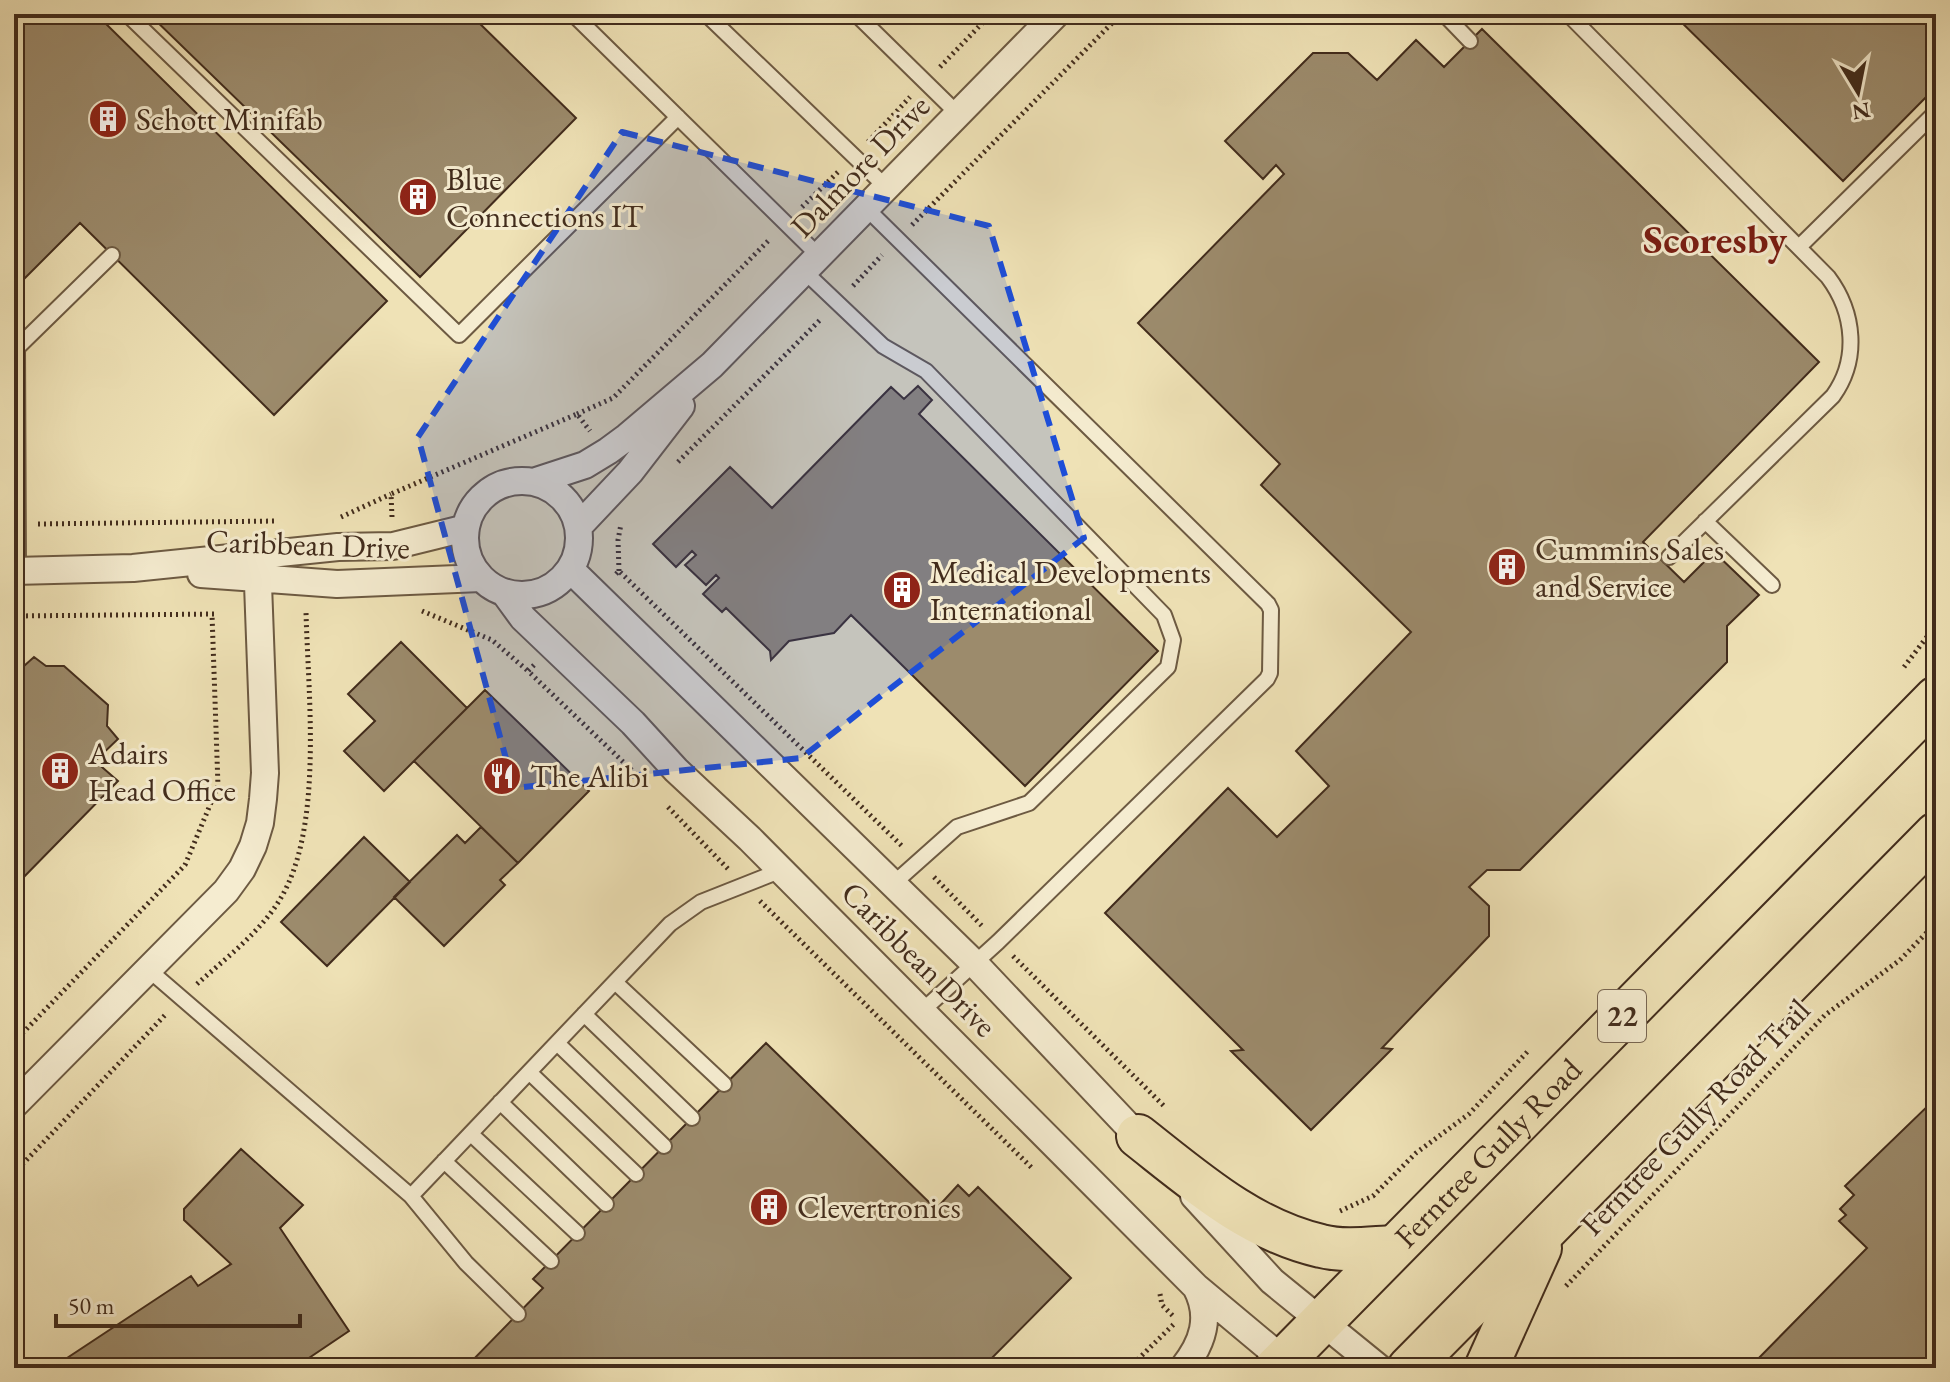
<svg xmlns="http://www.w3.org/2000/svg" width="1950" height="1382" viewBox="0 0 1950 1382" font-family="'EB Garamond',serif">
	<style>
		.building { fill: #9c8b6c; stroke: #422c1c; stroke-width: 2 }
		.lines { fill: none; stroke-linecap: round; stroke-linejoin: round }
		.service-casing { stroke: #6d5a42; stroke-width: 18 }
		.minor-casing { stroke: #6d5a42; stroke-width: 30 }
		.primary-casing { stroke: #422c1c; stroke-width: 46 }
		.path { stroke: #422c1c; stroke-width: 5; stroke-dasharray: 2 4; stroke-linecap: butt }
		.service { stroke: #f5ecd0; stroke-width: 14 }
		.minor { stroke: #f5ecd0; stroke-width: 26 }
		.primary { stroke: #efe2b6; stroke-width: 42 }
		.marked { fill: #1d4ed8; fill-opacity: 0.2; stroke: #1d4ed8; stroke-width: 6; stroke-dasharray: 16 10; stroke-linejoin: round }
		.labels { text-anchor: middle; stroke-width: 6; stroke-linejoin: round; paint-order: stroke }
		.shield { fill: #f5ecd0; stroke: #786652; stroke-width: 2 }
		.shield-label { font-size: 30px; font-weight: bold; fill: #422c1c }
		.poi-label { font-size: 32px; fill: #422c1c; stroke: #f5ecd0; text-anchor: start }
		.street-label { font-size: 32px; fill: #422c1c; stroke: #f5ecd0 }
		.district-label { font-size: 40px; font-weight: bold; fill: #7a1f14; stroke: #f5ecd0 }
	</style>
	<rect width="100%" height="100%" fill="#efe2b6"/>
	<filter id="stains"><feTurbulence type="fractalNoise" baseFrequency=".0025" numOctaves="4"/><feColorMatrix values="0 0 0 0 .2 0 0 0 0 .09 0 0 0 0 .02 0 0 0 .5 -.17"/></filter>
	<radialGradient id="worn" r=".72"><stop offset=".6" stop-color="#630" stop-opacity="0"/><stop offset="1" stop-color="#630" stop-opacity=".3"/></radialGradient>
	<path class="building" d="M14,14h82l291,287 -113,114 -194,-192 -66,66z
		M149,14h321l106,104 -156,159z
		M1673,14h263v73l-93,94z
		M1482,29l337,333 -176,180 41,40 30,-30 45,43 -32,31v36l-207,208h-33l-18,17 20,19v30l-107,112 10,1 -81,81 -80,-79 12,-1 -138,-137 123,-125 49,49 52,-51 -33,-35 115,-119 -150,-147 19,-21 -142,-141 146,-149 -8,-9 -13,14 -38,-38 88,-88h35l29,27 39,-40 28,27z
		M918,386l14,14 -13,14 239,237 -133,135 -174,-171 -17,18 -45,8 -18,19 -1,-9 -44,-43 -4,4 -19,-18 16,-16 -3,-3 -10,10 -21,-20 11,-10 -4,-4 -16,16 -23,-23 77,-77 42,41 119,-121 13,12z
		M401,642l66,66 -83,83 -40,-40 31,-30 -27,-27z
		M34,657l12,9h18l44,39 -1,21 11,13 -23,22 23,20 -103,105 -1,-219 10,-1z
		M485,690l104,101 -71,72 -104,-102z
		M481,827l37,36 -18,17 5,5 -61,61 -50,-49 63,-62 8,8z
		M364,837l46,45 -83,84 -46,-44z
		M766,1043l170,166 22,-24 11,11 9,-9 93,91 -89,90h-517l78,-80 -10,-9z
		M1936,1098v270h-187l118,-120 -28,-27 7,-6 -6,-6 14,-14 -9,-9z
		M241,1149l62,56 -23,23 69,103 -55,37h-242l139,-92 7,10 33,-22 -47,-44v-11z"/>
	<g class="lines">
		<g class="service-casing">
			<path id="service" d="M127,14l332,321 219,-218
				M573,14l246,242
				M706,14l180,173
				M856,14l102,100
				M1444,14l26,27
				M1568,14l260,263c27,36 31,83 5,119l-164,161
				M866,208l402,396 3,6 -1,63 -3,6 -269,263 -76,69
				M1799,247l137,-135
				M804,271l79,75 43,25 238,244 9,25 -5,27 -139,136 -72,24 -64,57
				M1705,521l67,64
				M18,571l-1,-223 95,-93
				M149,970l262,226 55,67 52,51
				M615,982l109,102
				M584,1014l108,104
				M557,1043l107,103
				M529,1072l107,102
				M500,1102l106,102
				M471,1134l106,99
				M444,1161l107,100
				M411,1196l259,-272 31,-22 81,-32"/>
		</g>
		<g class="minor-casing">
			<path id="minor" d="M465 538a57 57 0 1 1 114 0a57 57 0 1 1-114 0Z
				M533,482l52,-17 23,-14 19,-14 85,-72 344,-351
				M579,526l51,-54 51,-66
				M571,570l404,394 173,183
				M14,571l119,-3 205,-21 55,-1 73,-18
				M201,574l136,10 144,-6
				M504,592l19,26 110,105 43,47 74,69 446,448 97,81
				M14,1105l212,-214 16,-22 11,-23 7,-23 3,-24 2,-26 -8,-216
				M1194,1196l78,85 107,87
				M1183,1368c20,-25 29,-51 13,-81"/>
		</g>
		<g class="primary-casing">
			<g id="primary">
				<path d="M1138,1136c56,44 112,94 183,110 24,6 49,2 73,1"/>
				<path id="s1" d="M1276,1368l660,-670"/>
				<path d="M1409,1368l527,-534"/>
				<path d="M1486,1368l54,-120"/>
			</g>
		</g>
		<path class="path" d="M940,67l51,-53
			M868,142l42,-45
			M802,207l36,-35
			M912,225l209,-211
			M853,286l29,-31
			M577,414l36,-16 157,-159
			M678,462l143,-143
			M341,517l50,-23
			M392,517l-1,-23 186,-80 13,17
			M38,524l238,-3
			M619,571l-1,-31 3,-16
			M616,574l3,-3 285,277
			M422,611l70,29 36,31
			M14,616l202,-2
			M534,665l-6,6 111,106
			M1904,667l32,-42
			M668,807l60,62
			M934,877l49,50
			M760,901l273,268
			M1013,956l152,151
			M197,984c28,-25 62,-51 82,-83 45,-71 29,-206 27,-289
			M14,1042l171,-177 33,-79 -6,-172
			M14,1173l153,-160
			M1340,1211l33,-15 43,-43 53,-39 60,-64
			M1566,1286l259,-271 75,-55 36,-37
			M1160,1294l2,11 13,13
			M1129,1368l45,-44"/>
		<use href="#service" class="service"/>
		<use href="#minor" class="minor"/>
		<use href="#primary" class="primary"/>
	</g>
	<path class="marked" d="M622,132l367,94 95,312 -283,220 -287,30 -96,-351z"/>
	<defs>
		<g id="building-disc" transform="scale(2)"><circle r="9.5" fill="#8f2418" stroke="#f5ecd0"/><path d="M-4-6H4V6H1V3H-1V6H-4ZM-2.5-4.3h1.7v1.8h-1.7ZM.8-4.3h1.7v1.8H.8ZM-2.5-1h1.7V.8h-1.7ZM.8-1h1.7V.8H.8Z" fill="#fff"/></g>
		<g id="restaurant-disc" transform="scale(2)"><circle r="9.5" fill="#8f2418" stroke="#f5ecd0"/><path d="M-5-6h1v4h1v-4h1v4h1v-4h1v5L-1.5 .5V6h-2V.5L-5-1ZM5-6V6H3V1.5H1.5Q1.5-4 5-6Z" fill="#fff"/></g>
	</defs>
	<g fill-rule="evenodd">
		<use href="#building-disc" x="108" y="119"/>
		<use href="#building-disc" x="418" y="197"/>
		<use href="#building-disc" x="1507" y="567"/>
		<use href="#building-disc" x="902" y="590"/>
		<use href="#building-disc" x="60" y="771"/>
		<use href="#restaurant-disc" x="502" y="776"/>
		<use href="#building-disc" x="769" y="1207"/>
	</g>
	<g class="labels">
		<rect class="shield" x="1598" y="990" width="48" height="52" rx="6"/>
		<g class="shield-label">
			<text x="1622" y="1026">22</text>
		</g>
		<g class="poi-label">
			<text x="136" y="130">Schott Minifab</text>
			<text x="446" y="190">Blue<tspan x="446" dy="37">Connections IT</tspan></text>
			<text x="1535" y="560">Cummins Sales<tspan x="1535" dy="37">and Service</tspan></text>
			<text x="930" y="583">Medical Developments<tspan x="930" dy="37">International</tspan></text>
			<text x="88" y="764">Adairs<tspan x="88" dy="37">Head Office</tspan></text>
			<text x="530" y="787">The Alibi</text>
			<text x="797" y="1218">Clevertronics</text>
		</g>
		<g class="street-label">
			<text transform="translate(860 166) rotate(-46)" y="11">Dalmore Drive</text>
			<text transform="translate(308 544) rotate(2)" y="11">Caribbean Drive</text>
			<text transform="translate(919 959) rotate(45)" y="11">Caribbean Drive</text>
			<text transform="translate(1695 1117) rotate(-46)" y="11">Ferntree Gully Road Trail</text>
			<text dy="11" stroke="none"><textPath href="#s1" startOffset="302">Ferntree Gully Road</textPath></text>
		</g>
		<g class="district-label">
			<text x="1715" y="253">Scoresby</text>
		</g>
	</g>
	<rect width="1950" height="1382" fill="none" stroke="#efe2b6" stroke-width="48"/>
	<rect x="16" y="16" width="1918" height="1350" fill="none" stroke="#422c1c" stroke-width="4"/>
	<rect x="24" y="24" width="1902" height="1334" fill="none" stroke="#422c1c" stroke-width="2"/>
	<g transform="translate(1858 92) rotate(170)" stroke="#f5ecd0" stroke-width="6" paint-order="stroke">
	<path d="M0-6L14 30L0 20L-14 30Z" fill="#422c1c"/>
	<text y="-12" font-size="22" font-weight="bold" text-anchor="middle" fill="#422c1c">N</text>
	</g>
	<path d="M56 1314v12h244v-12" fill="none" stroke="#422c1c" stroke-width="4"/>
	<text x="68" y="1314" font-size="24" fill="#422c1c" stroke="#f5ecd0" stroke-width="6" paint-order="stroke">50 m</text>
	<rect width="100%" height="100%" filter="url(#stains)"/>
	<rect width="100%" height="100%" fill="url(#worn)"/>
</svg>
